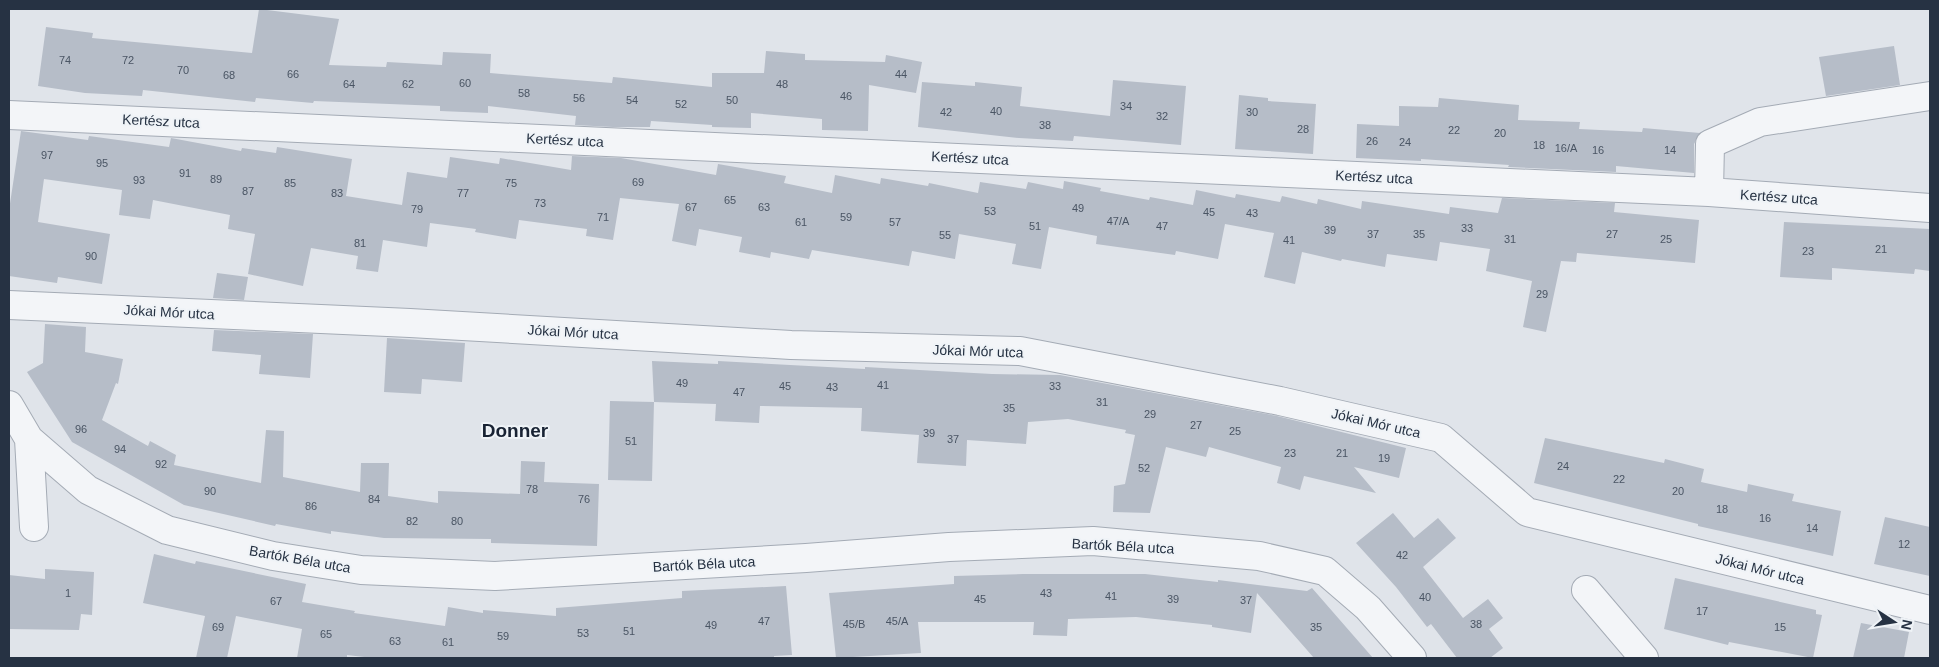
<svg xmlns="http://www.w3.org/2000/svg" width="1939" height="667" viewBox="0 0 1939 667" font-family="Helvetica,sans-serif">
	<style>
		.building { fill: #b6bdc8 }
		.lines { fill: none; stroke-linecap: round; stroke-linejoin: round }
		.minor-casing { stroke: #a4abb5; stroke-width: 30 }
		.minor { stroke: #f3f5f8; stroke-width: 28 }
		.labels { text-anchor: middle; stroke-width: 4; stroke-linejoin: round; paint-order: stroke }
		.number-label { font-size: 11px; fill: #4a5564 }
		.street-label { font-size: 14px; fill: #263243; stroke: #eff3f7 }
		.district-label { font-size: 19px; font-weight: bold; fill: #192334; stroke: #eff3f7 }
	</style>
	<rect width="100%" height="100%" fill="#e0e4ea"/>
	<path class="building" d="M259,9l80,10 -10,46 57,2 1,-5 55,3 1,-13 48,2 -1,19 122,10 1,-6 99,10v-14h52l2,-22 39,3v6l80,2 1,-7 36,7 -6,31 -47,-8 -1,46 -46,-1v-11l-71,-6v15l-39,-1v-2l-61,-4 -1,6h-37l-38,-2 1,-9 -88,-10v7l-48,-2v-5l-126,-5 -1,2 -57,-5 -1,4 -112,-12 -1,6 -57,-3 -47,-7 8,-59 47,6 -1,5 160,15z
		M1894,46l6,39 -74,11 -7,-39z
		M1113,80l73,6 -5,59 -107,-9 -1,5 -54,-3 -101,-11 4,-45 53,4v-4l47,5 -2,19 90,10z
		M1239,95l29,3v3l48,3 -3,50 -78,-5z
		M1439,98l80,7 -1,15 62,2 -1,7 63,3 1,-4 57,5 -6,11v29l-78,-7v6l-108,-5 1,-2 -88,-6v2l-65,-3 1,-34 42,2v-20l39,1z
		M21,131l67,9 1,-4 80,11 2,-9 70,13 1,-3 34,5 1,-6 75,12 -6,37 56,9 5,-33 40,6 3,-21 49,7 1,-6 71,12 1,-14 49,2 95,17 2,-11 68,12 -2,7 48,10 3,-18 45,9 1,-6 47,8 1,-3 49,10 2,-11 46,7 2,-7 35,7 1,-8 37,7 -1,3 49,9 1,-3 43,8 3,-15 39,8 1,-4 44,8 2,-6 35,8 1,-5 43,10 1,-8 87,13 1,-7 48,6 4,-15 113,5 -1,9 85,8 -4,43 -118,-10 -1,9 -15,-1 -15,71 -23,-5 9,-46 -46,-10 4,-22 -50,-7 -3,19 -50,-7 -2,13 -43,-8 -1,2 -39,-9 -7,32 -31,-7 10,-44 -49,-9 -7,35 -42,-8 -1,4 -79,-11 1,-8 -48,-9 -8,42 -29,-5 4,-20 -57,-10 -4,25 -43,-8 -3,15 -97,-16 -3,9 -38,-7 -1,6 -31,-6 3,-15 -43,-8 -3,17 -24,-5 7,-37 -59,-6 -7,42 -27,-4 1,-7 -68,-9 -3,19 -41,-7 1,-3 -46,-6 -3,24 -44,-7 -5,32 -22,-3 2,-13 -47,-8 -8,38 -55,-12 7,-40 -27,-5 2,-14 -77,-15 -3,19 -31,-4 3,-25 -78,-11 -6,43 72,12 -8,50 -44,-7 -1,6 -48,-7v-66z
		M1784,222l146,7v42l-15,-2 -1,5 -82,-6v12l-52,-3z
		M217,273l31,4 -4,23 -31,-2z
		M45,324l41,3 -1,25 38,7 -5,25 -2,-1 -14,37 46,26 2,-5 26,14 -2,10 87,18 5,-53 18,1 -1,46 77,15 1,-29h28l-1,33 50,7v-12l82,3 1,-33 24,1 -1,20 55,2 -2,62 -106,-3v-4l-107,-1 -53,-7v3l-55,-10 -1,2 -91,-21 -112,-63 -45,-70 16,-9z
		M214,330l99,4 -3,44 -51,-4 2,-19 -49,-4z
		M387,338l78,5 -3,39 -40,-3 -1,15 -37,-2z
		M652,361l66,3v-3l147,8v-2l127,7 68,1 217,41 129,32 -7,30 -45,-11 22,26 -72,-17 -4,14 -23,-7 4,-16 -72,-20 -3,10 -40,-10 -16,66 -37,-1 1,-26 11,-2 10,-49 -10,-2 1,-3 -58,-11 -40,3 -2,22 -59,-4 -1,26 -49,-3 2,-28 -58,-4 1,-23 -102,-2 -1,17 -44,-2 1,-17 -62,-2z
		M610,401l44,1 -2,79 -44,-1z
		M1545,438l119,25 1,-4 39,10 -3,13 46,10 1,-8 46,10 -2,7 49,10 -8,45 -135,-30v-2l-164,-41z
		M1393,513l21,25 24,-20 18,20 -33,29 40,51 25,-19 15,19 -14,11 14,19 -13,10h-33l-26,-34 -4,3 -31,-40 -40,-44z
		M1885,517l45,10v49l-56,-12z
		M154,554l41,10 1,-3 110,23 -4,18 53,9 -1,2 91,13 3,-19 35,6v-3l73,6v-8l126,-10v-7l104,-5 6,69 -18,1v2h-401l-26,-3v3h-50l5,-29 -66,-13 -9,42h-31l9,-42 -62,-13z
		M45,569l49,3 -2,43 -11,-1 -2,16 -70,-1v-54l36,4z
		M1023,574h122l73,8v-2l89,11 5,-3 61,70h-59l-57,-65 -6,40 -39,-6v-2l-76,-8 -68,2 -1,17 -34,-1 1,-13h-116l3,31 -85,5 -7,-65 125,-9v-8z
		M1675,578l141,32v4l6,1 -9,43 -84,-16 -1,3 -64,-16z
		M1861,623l48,9 -5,26h-51z"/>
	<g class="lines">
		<g class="minor-casing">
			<path id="minor" d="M9,115l1700,77 221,16
				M1709,192l1,-48 50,-22 170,-26
				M9,305l401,18 381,22 229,6 260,50 161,37 86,74 403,98
				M9,405l20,34 59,51 79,40 106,26 88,14 134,6 311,-18 143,-11 144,-6 166,15 66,15 43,37 44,50
				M29,439l5,88
				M1586,590l58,68"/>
		</g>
		<use href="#minor" class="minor"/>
	</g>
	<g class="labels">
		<g class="number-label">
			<text x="65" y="64">74</text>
			<text x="128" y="64">72</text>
			<text x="183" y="74">70</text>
			<text x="293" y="78">66</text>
			<text x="901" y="78">44</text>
			<text x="229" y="79">68</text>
			<text x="465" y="87">60</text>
			<text x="349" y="88">64</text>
			<text x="408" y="88">62</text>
			<text x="782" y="88">48</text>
			<text x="524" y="97">58</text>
			<text x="846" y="100">46</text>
			<text x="579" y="102">56</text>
			<text x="632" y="104">54</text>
			<text x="732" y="104">50</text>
			<text x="681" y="108">52</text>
			<text x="1126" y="110">34</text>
			<text x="996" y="115">40</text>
			<text x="946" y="116">42</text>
			<text x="1252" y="116">30</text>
			<text x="1162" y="120">32</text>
			<text x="1045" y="129">38</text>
			<text x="1303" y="133">28</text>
			<text x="1454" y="134">22</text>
			<text x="1500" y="137">20</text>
			<text x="1372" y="145">26</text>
			<text x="1405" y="146">24</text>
			<text x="1539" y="149">18</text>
			<text x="1566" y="152">16/A</text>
			<text x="1598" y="154">16</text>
			<text x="1670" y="154">14</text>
			<text x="47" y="159">97</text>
			<text x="102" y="167">95</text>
			<text x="185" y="177">91</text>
			<text x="216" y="183">89</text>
			<text x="139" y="184">93</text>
			<text x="638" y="186">69</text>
			<text x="290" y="187">85</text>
			<text x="511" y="187">75</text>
			<text x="248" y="195">87</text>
			<text x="337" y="197">83</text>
			<text x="463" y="197">77</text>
			<text x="730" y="204">65</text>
			<text x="540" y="207">73</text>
			<text x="691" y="211">67</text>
			<text x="764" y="211">63</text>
			<text x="1078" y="212">49</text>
			<text x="417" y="213">79</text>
			<text x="990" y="215">53</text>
			<text x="1209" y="216">45</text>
			<text x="1252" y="217">43</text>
			<text x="603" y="221">71</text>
			<text x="846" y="221">59</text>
			<text x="1118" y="225">47/A</text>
			<text x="801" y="226">61</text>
			<text x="895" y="226">57</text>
			<text x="1035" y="230">51</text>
			<text x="1162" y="230">47</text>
			<text x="1467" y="232">33</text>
			<text x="1330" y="234">39</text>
			<text x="1373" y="238">37</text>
			<text x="1419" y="238">35</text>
			<text x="1612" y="238">27</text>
			<text x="945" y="239">55</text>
			<text x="1510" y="243">31</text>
			<text x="1666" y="243">25</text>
			<text x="1289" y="244">41</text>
			<text x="360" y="247">81</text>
			<text x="1881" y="253">21</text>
			<text x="1808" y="255">23</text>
			<text x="91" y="260">90</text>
			<text x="1542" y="298">29</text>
			<text x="682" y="387">49</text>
			<text x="883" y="389">41</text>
			<text x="785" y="390">45</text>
			<text x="1055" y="390">33</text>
			<text x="832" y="391">43</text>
			<text x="739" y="396">47</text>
			<text x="1102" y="406">31</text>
			<text x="1009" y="412">35</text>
			<text x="1150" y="418">29</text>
			<text x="1196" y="429">27</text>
			<text x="81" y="433">96</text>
			<text x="1235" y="435">25</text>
			<text x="929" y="437">39</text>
			<text x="953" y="443">37</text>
			<text x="631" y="445">51</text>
			<text x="120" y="453">94</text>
			<text x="1290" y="457">23</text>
			<text x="1342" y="457">21</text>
			<text x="1384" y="462">19</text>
			<text x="161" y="468">92</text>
			<text x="1563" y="470">24</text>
			<text x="1144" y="472">52</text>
			<text x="1619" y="483">22</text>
			<text x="532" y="493">78</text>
			<text x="210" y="495">90</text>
			<text x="1678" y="495">20</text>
			<text x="374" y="503">84</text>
			<text x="584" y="503">76</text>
			<text x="311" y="510">86</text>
			<text x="1722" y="513">18</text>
			<text x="1765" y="522">16</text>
			<text x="412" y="525">82</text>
			<text x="457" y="525">80</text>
			<text x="1812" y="532">14</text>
			<text x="1904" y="548">12</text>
			<text x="1402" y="559">42</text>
			<text x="68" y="597">1</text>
			<text x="1046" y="597">43</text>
			<text x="1111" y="600">41</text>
			<text x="1425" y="601">40</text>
			<text x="980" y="603">45</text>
			<text x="1173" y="603">39</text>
			<text x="1246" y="604">37</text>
			<text x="276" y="605">67</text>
			<text x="1702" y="615">17</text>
			<text x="764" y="625">47</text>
			<text x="897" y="625">45/A</text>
			<text x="854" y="628">45/B</text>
			<text x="1476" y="628">38</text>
			<text x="711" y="629">49</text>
			<text x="218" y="631">69</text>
			<text x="1316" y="631">35</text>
			<text x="1780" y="631">15</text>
			<text x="629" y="635">51</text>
			<text x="583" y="637">53</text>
			<text x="326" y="638">65</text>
			<text x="503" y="640">59</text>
			<text x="395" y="645">63</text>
			<text x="448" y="646">61</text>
		</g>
		<g class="street-label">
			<text transform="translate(161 121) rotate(3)" y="5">Kertész utca</text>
			<text transform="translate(565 140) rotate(3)" y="5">Kertész utca</text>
			<text transform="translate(970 158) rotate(3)" y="5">Kertész utca</text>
			<text transform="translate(1374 177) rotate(3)" y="5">Kertész utca</text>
			<text transform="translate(1779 197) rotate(4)" y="5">Kertész utca</text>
			<text transform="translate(169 312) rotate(3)" y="5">Jókai Mór utca</text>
			<text transform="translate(573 332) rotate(3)" y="5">Jókai Mór utca</text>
			<text transform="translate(978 351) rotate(2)" y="5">Jókai Mór utca</text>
			<text transform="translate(1376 423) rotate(13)" y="5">Jókai Mór utca</text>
			<text transform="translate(1123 546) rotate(3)" y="5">Bartók Béla utca</text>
			<text transform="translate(300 559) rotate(10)" y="5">Bartók Béla utca</text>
			<text transform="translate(704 564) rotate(-3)" y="5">Bartók Béla utca</text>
			<text transform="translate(1760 569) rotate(14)" y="5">Jókai Mór utca</text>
		</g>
		<g class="district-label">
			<text x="515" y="437">Donner</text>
		</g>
	</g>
	<rect width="1939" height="667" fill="none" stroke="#263243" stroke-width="20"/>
	<g transform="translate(1894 622) rotate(102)" stroke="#eff3f7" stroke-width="4" paint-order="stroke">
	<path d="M0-4L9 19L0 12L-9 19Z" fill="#263243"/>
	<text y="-8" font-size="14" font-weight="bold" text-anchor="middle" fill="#263243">N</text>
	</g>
</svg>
